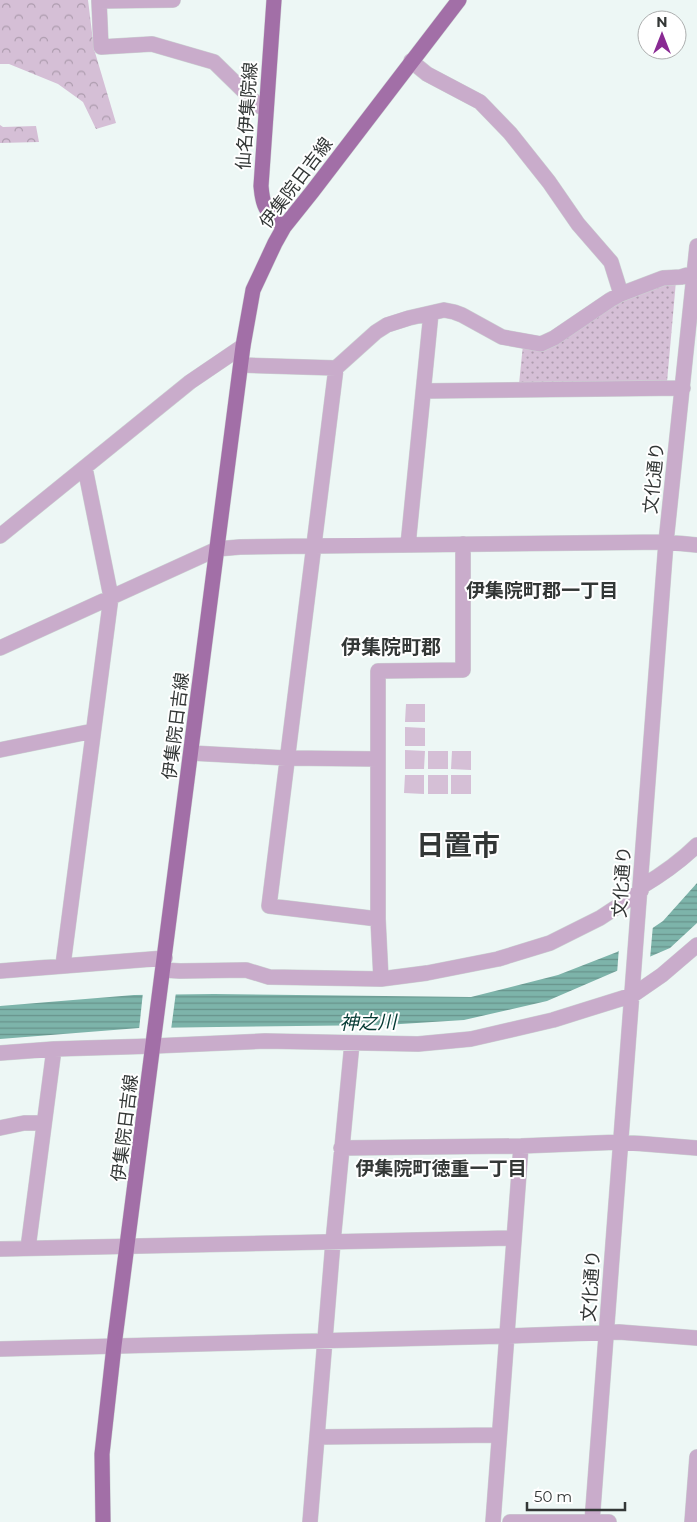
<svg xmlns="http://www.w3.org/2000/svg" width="697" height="1522" viewBox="0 0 697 1522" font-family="Montserrat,'Noto Sans JP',sans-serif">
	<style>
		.green { fill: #d5bfd6 }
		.forest { fill: url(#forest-crowns) }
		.park { fill: url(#park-dots) }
		.water { fill: url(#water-rules) }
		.pier { fill: #edf7f5 }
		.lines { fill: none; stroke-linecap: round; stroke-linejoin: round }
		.minor-casing { stroke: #ccd4d3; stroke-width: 16 }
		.major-casing { stroke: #ccd4d3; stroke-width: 16 }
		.minor { stroke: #c9accb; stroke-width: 15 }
		.major { stroke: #a26fa7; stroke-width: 15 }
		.labels { text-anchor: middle; stroke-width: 4; stroke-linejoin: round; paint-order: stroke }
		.street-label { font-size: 18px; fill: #333736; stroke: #fff }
		.neighbourhood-label { font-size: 19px; font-weight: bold; fill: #333736; stroke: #fff }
		.water-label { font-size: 19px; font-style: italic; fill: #043a33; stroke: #fff }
		.quarter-label { font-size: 20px; font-weight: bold; fill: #333736; stroke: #fff }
		.town-label { font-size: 28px; font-weight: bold; fill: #333736; stroke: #fff }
	</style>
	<defs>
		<pattern id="forest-crowns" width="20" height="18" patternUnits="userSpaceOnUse" patternTransform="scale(1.25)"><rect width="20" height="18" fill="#d5bfd6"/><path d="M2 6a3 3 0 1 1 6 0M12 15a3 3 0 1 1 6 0" fill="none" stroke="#ad9cae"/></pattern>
		<pattern id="park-dots" width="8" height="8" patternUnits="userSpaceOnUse" patternTransform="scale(1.25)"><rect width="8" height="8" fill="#d5bfd6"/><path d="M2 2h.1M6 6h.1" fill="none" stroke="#ad9cae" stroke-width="1.8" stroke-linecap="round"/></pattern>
		<pattern id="water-rules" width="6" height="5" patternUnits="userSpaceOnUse" patternTransform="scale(1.25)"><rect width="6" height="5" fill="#7db4aa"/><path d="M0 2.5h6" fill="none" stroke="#67938b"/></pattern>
	</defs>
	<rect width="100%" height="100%" fill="#edf7f5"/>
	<path class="green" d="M406,704h19v18h-20z
		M405,727l20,1v18h-20z
		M405,750l20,1 -1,18h-19z
		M428,751h20v18h-20z
		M452,751h19v19l-20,-1z
		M405,775h19v19l-20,-1z
		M428,775h20v19h-20z
		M451,775h20v19h-20z"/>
	<path class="forest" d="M0,0h88l6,49 22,74 -20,6 -13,-27 -25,-18 -49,-20h-9z
		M0,125l3,2 33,-1 3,16 -39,1z"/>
	<path class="park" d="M676,281l-9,101 -148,2 4,-39 98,-47z"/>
	<path class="water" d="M697,883v40l-27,25 -123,53 -83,19 -79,5 -246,3 -139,11v-33l134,-11 80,-1 257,3 87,-22 59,-23 46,-31z"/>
	<path class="pier" d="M653,925l-3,34 -33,15 2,-27z
		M143,992h33l-5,38h-32z"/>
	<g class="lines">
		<g class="minor-casing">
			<path id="minor" d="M173,0l-74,1 2,46 51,-3 62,18 44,43 8,5
				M411,61l16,13 53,28 30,31 39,49 29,42 33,38 10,32
				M241,365l95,3 40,-36 11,-7 22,-7 35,-8 10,2 8,3 40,22 39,7 13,-6 56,-38 11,-6 42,-16 18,-1 16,-5
				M336,368l-67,538 109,13
				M424,391l259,-3
				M0,536l190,-154 53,-36
				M408,545l23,-232
				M0,648l217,-99 23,-2 74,-1 352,-4 31,3
				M0,750l93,-19
				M191,753l95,5 92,1
				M641,887c20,-12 39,-25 56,-42
				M63,965l48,-368 -26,-129
				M163,970l17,1 66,-1 23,7 112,2 46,-6 71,-14 52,-16 50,-25 41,-27
				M0,971l165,-13
				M381,979l-3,-60v-248l85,-1v-126
				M0,1053l54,-4 100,-3 111,-5 153,3 53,-5 82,-19 80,-25 29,-20 35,-30
				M0,1128l24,-5h19
				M341,1148l180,-2 100,-4 76,6
				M28,1248l26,-199
				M0,1249l514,-11
				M0,1349l508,-13 111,-4 78,6
				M317,1437l182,-2
				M310,1522l23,-280 19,-199
				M493,1522l28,-376
				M510,1522h99
				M592,1522l74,-980 31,-296
				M692,1522l5,-65"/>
		</g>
		<g class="major-casing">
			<path id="major" d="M274,0l-13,186c2,24 6,25 23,41
				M103,1522l-1,-68 12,-108 129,-1000 10,-56 22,-47 9,-16 28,-35 147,-192"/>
		</g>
		<use href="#minor" class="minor"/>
		<use href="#major" class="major"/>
	</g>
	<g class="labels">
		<g class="street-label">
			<text transform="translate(247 116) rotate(-86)" y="6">仙名伊集院線</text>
			<text transform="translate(296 183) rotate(-53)" y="6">伊集院日吉線</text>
			<text transform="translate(654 478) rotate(-84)" y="6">文化通り</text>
			<text transform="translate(176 726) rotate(-83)" y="6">伊集院日吉線</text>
			<text transform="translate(622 882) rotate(-86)" y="6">文化通り</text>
			<text transform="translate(125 1128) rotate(-83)" y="6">伊集院日吉線</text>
			<text transform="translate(591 1286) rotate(-86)" y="6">文化通り</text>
		</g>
		<g class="neighbourhood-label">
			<text x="542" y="597">伊集院町郡一丁目</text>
			<text x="441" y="1175">伊集院町徳重一丁目</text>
		</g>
		<g class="water-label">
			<text transform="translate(368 1022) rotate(-1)" y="7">神之川</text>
		</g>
		<g class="quarter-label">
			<text x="391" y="654">伊集院町郡</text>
		</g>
		<g class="town-label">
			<text x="458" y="855">日置市</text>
		</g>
	</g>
	<g transform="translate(662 35)"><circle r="24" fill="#ffffff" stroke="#adafaf"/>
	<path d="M0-4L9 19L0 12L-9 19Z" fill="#892a93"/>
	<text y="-8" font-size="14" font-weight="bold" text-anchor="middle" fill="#333736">N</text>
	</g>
	<path d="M527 1502v8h98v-8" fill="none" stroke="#333736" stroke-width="2.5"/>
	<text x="534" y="1502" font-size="15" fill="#333736" stroke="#ffffff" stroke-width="4" paint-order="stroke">50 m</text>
</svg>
